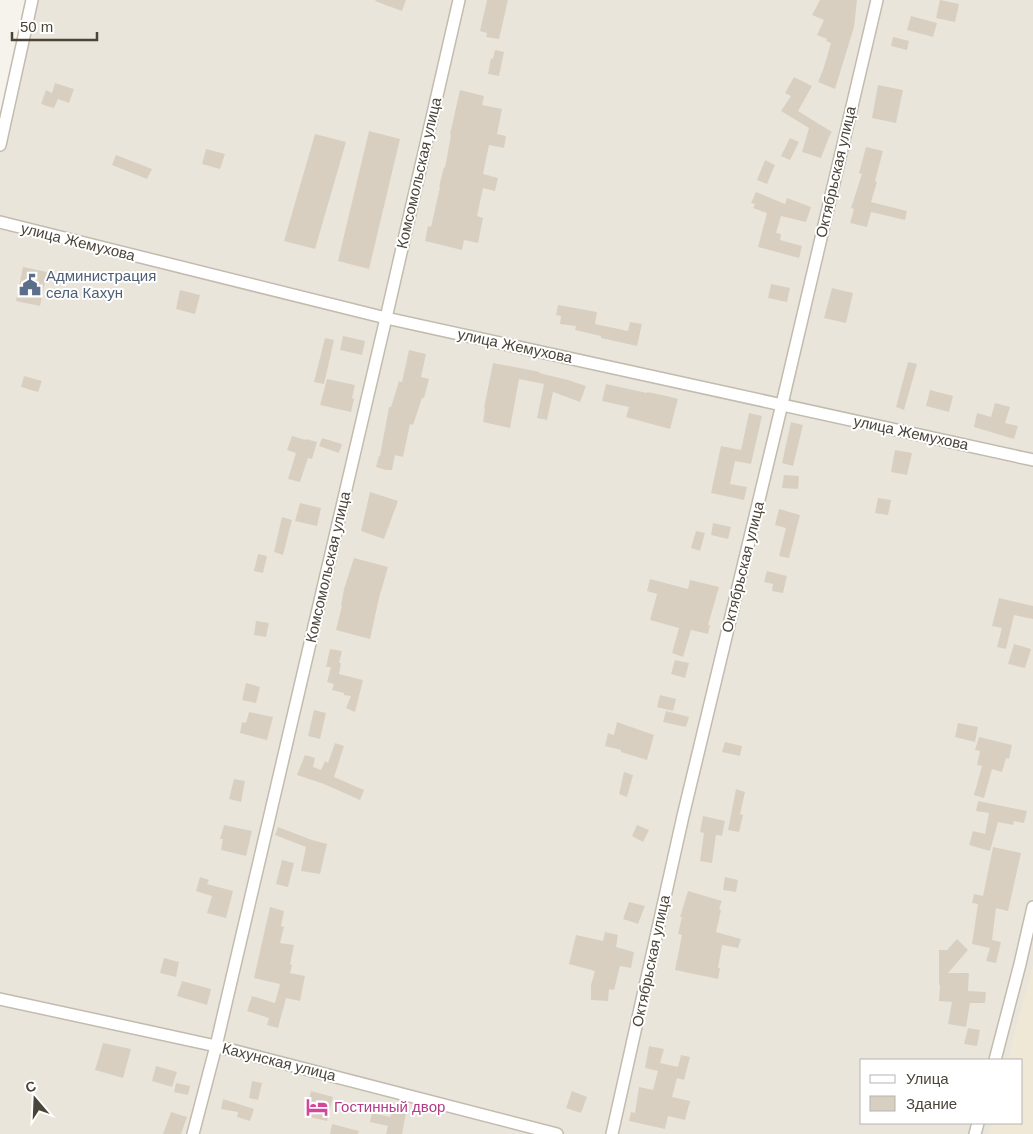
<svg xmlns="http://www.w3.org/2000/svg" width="1033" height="1134" viewBox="0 0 1033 1134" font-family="Arial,sans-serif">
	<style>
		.residential { fill: #eae5da; fill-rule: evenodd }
		.education { fill: #efe8d6 }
		.building { fill: #d8cfc1 }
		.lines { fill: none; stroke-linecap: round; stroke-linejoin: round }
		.minor-casing { stroke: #c2bbae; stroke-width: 14 }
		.minor { stroke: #fff; stroke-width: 11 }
		.labels { text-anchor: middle; stroke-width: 4; stroke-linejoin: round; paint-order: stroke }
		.street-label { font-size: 15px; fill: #4b4439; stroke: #fff }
		.service-label { font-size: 15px; fill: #4e5e75; stroke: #fff; text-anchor: start }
		.hotel-label { font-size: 15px; fill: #b23c85; stroke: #fff; text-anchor: start }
	</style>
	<rect width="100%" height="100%" fill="#f6f3ec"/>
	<path class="residential" d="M32,0h1001v1134h-1033v-989zM862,1060h160v63h-160z"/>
	<path class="education" d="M1033,964v170h-44l3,-11h30v-63h-14z"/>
	<path class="building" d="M376,0h30l-4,11 -27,-10z
		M487,0h21l-9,39 -13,-2 1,-4 -7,-2z
		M820,0h37l-3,27 -19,62 -17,-7 5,-12 8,-27 -5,-2 1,-2 -10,-4 7,-15 -12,-5z
		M940,0l19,4 -4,18 -19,-4z
		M911,16l26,7 -4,14 -26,-7z
		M893,37l16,4 -2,9 -16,-4z
		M495,50l9,2 -5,24 -11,-2 3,-16 2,1z
		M794,77l18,9 -14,25 34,21 -3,5 -8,21 -19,-6 7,-24 -28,-17 10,-15 -6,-3z
		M55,83l19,6 -5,14 -11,-4 -4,9 -13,-4 5,-14 6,3z
		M878,85l25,5 -7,33 -24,-5z
		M460,90l24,6 -2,9 20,4 -5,25 9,2 -2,12 -15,-3 -6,29 15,4 -3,13 -12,-3 -6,28 6,2 -5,25 -14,-3 -2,10 -37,-9 3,-15 3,1 9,-40h-1l5,-20 1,1 6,-33 -1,-1z
		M369,131l31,8 -31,130 -31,-8z
		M315,134l31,8 -31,107 -31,-8z
		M790,138l9,4 -9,18 -9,-4z
		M866,147l17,4 -8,30 2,1 -6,20 36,9 -2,9 -34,-8 -4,15 -17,-4 4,-14 -3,-1 11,-34 -3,-1z
		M206,149l19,5 -5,15 -18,-5z
		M116,155l36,14 -5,10 -35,-14z
		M765,160l10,5 -8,19 -10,-4z
		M756,192l29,12 2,-6 24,9 -5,15 -25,-6 -5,17 5,1 -1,6 22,6 -3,12 -41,-11 9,-34 -14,-5 2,-4 -4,-1z
		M23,267l24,5 -7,34 -24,-5z
		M771,284l19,4 -3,14 -19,-4z
		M832,288l21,5 -7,30 -22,-5z
		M180,290l20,5 -5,19 -19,-5z
		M558,305l39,7 -2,12 33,7 2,-9 12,2 -5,22 -36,-8v-2l-26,-6 1,-4 -16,-2 1,-8 -5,-1z
		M343,336l22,5 -3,14 -22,-5z
		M325,338l9,2 -10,44 -10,-2z
		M409,350l17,4 -5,23 8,2 -5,19h-2l-9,27 -3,-1 -7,33 -8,-2 -3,15h-6l-10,-3 3,-11h1l9,-49h2l8,-26 3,1z
		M908,362l9,2 -13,46 -8,-3z
		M493,363l47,9 -1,1 29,7 18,6 -6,16 -27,-10 -6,28 -10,-2 7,-34 -25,-5 -9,49 -27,-6 2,-13 -1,-1z
		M24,376l18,5 -4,11 -17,-5z
		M327,379l28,6 -3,13 2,1 -3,13 -31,-7z
		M606,384l41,9v-1l20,4 11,3 -8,30 -44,-12 3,-10 -27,-6z
		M930,390l23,6 -4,16 -23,-6z
		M995,403l15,4 -5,16 13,3 -4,13 -40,-12 3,-14 14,4z
		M749,413l13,3 -11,48 -16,-3 -5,23 17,3 -3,13 -33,-7 10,-47 20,4z
		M791,422l12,3 -10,41 -11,-3z
		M292,436l14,4v-1l11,3 -5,17 -4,-1 -8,24 -12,-3 8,-26 -9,-3z
		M322,438l20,6 -3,9 -20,-7z
		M895,450l17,3 -5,22 -16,-3z
		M784,475l15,1 -1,13 -16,-1z
		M370,492l28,9 -14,38 -23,-8z
		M878,498l13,2 -3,15 -13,-2z
		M300,503l21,5 -4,18 -22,-5z
		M779,509l21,6 -11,43 -10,-2 7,-28 -11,-3z
		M282,517l10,3 -9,35 -9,-3z
		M713,523l18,4 -3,12 -17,-4z
		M696,531l9,2 -5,18 -9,-3z
		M258,554l9,2 -4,17 -9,-2z
		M354,558l34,9 -9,31 -9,41 -34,-9 6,-24h-1l3,-17z
		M767,571l20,5 -4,17 -11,-2 1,-7 -9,-2z
		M650,579l38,10 2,-9 29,7 -11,38h2l-2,9 -17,-4 -8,27 -11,-4 7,-25 -29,-8 7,-26 -10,-3z
		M999,598l34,8v13l-19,-4 -8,34 -9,-2 5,-19 -10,-2z
		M256,621l13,2 -3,14 -12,-2z
		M1014,644l17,5 -6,19 -17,-4z
		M330,649l12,2 -3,12h2l-2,11 24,6 -8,32 -9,-4 5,-12 -7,-1v-2l-12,-3 2,-6 -7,-2 4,-15h-5z
		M675,660l14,3 -4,15 -14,-4z
		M246,683l14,4 -4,16 -14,-3z
		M660,695l16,4 -3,12 -16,-4z
		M314,710l12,3 -6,26 -12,-3z
		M666,711l23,6 -3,10 -23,-5z
		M249,712l24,5 -6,23 -27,-7 2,-11 4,1z
		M617,722l37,13 -7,25 -26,-8v-2l-16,-4 3,-13 6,2z
		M958,723l20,4 -3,15 -20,-5z
		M979,737l33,8 -3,14 -3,-1 -4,14 -10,-3 -8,29 -10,-3 8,-29 -5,-1 3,-14 -5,-1z
		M725,742l17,4 -2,10 -18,-4z
		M335,743l9,3 -10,31 30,13 -4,10 -36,-16 -27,-9 8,-20 10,3 -2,9 8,3 4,-9 3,2z
		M624,772l9,3 -6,22 -8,-3z
		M234,779l11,2 -4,21 -12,-3z
		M736,789l9,3 -5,22 3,1 -4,17 -11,-2z
		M978,801l49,10 -3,12 -10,-2 -1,4 -15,-3 -8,29 -21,-6 4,-14 12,3 4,-21 -13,-2z
		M703,816l22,5 -3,15 -6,-1 -4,28 -12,-2 4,-28 -4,-1z
		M224,825l28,6 -6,25 -25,-6 2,-11h-3z
		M637,825l12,5 -6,12 -11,-6z
		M278,827l34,13 15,4 -7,30 -19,-3 5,-24 -31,-12z
		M993,847l28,6 -13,58 -12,-3 -4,32 9,2 -5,21 -10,-2 4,-13 -18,-4 6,-40 -6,-1 2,-9 9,2z
		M282,860l12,3 -6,24 -12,-3z
		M200,877l9,3 -2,4 26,7 -7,27 -19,-5 5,-17 -16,-5z
		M725,877l13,3 -2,12 -13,-2z
		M688,891l34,10 -3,8 2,1 -5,22 25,7 -3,9 -15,-3h-1l-4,23h2l-2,11 -43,-9 7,-35 -4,-1 4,-17h-2z
		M629,902l16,4 -7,18 -15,-5z
		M270,907l14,4 -3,15 3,1 -4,16 14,2 -4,19 2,1 -2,8 15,3 -5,25 -14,-3 -8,30 -11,-3 2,-7 -22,-7 5,-15 23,7 5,-19 -26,-6z
		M605,932l13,3 -2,12 18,5 -3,16 -11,-2 -6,24 -5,-1 -1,12 -17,-1v-15l4,-14 -26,-7 7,-29 27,6z
		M957,939l11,11 -20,23h21l-1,18 18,1 -1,11h-15l-4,24 -18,-3 4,-22 -13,-1 1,-16h-1v-35h8z
		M164,958l15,4 -3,15 -16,-4z
		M182,981l29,8 -4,16 -30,-9z
		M968,1028l12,2 -3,16 -13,-2z
		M103,1043l28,6 -8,29 -28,-8z
		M649,1046l15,3 -4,14 18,4 3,-12 9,2 -6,23 -7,-2 -5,19 18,4 -5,19 -17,-4 -3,13 -36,-8 2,-9 4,1 4,-26 14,3 5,-19 -13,-3z
		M156,1066l21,6 -5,15 -20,-6z
		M252,1081l10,2 -4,17 -9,-2z
		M176,1083l14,3 -2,9 -14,-3z
		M311,1091l22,6 -6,24 -22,-5z
		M572,1091l15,6 -6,16 -15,-5z
		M223,1099l31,10 -4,12 -13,-4 1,-5 -17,-3z
		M394,1110l12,3 -4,21h-16l2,-8 -18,-4 2,-9 18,4z
		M171,1112l16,5 -6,17h-18z
		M332,1124l27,7 -1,3h-28z"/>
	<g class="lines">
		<g class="minor-casing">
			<path id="minor" d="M0,145l32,-145
				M0,222l386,96 647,142
				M0,999l216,47 341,88
				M995,1060l25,-96 13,-57
				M193,1134l23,-88 170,-728 73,-318
				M612,1134l71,-318 99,-412 95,-404
				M975,1134l3,-11"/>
		</g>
		<use href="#minor" class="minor"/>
	</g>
	<defs>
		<g id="civic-bare" transform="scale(1.725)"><path d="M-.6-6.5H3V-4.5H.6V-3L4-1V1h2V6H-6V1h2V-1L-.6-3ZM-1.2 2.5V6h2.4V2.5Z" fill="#5c6f8a" stroke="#fff" stroke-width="2.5" paint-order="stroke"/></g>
		<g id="hotel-bare" transform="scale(1.725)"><path d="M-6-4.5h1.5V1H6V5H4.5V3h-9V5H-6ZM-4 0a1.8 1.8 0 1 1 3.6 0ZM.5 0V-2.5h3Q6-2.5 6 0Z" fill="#d1479c" stroke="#fff" stroke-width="2.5" paint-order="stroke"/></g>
	</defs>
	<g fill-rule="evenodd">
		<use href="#civic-bare" x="30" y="285"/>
		<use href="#hotel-bare" x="317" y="1107"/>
	</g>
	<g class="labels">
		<g class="street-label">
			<text transform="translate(836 172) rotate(-77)" y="5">Октябрьская улица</text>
			<text transform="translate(419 173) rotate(-77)" y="5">Комсомольская улица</text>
			<text transform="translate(78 242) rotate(14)" y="5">улица Жемухова</text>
			<text transform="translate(515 346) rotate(12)" y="5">улица Жемухова</text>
			<text transform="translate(911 433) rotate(12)" y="5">улица Жемухова</text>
			<text transform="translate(328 567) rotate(-77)" y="5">Комсомольская улица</text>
			<text transform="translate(743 567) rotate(-76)" y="5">Октябрьская улица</text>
			<text transform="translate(651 961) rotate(-78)" y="5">Октябрьская улица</text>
			<text transform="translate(279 1062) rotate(14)" y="5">Кахунская улица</text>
		</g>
		<g class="service-label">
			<text x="46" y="281">Администрация<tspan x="46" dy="17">села Кахун</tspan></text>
		</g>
		<g class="hotel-label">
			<text x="334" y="1112">Гостинный двор</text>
		</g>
	</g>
	<rect x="860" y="1059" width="162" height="65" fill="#ffffff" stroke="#b7b4b0"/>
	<rect x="870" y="1075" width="25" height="8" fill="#ffffff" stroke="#b7b4b0"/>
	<text x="906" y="1084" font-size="15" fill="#4b4439">Улица</text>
	<rect x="870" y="1096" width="25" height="15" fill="#d8cfc1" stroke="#b7b4b0"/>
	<text x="906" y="1109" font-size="15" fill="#4b4439">Здание</text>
	<g transform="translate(35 1099) rotate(341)" stroke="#ffffff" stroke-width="4" paint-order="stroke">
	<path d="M0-4L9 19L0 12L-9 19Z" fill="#4b4439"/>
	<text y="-8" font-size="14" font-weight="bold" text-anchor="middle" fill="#4b4439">С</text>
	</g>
	<path d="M12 32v8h85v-8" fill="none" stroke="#4b4439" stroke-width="2.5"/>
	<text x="20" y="32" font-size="15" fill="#4b4439" stroke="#ffffff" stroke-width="4" paint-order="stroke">50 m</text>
</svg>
